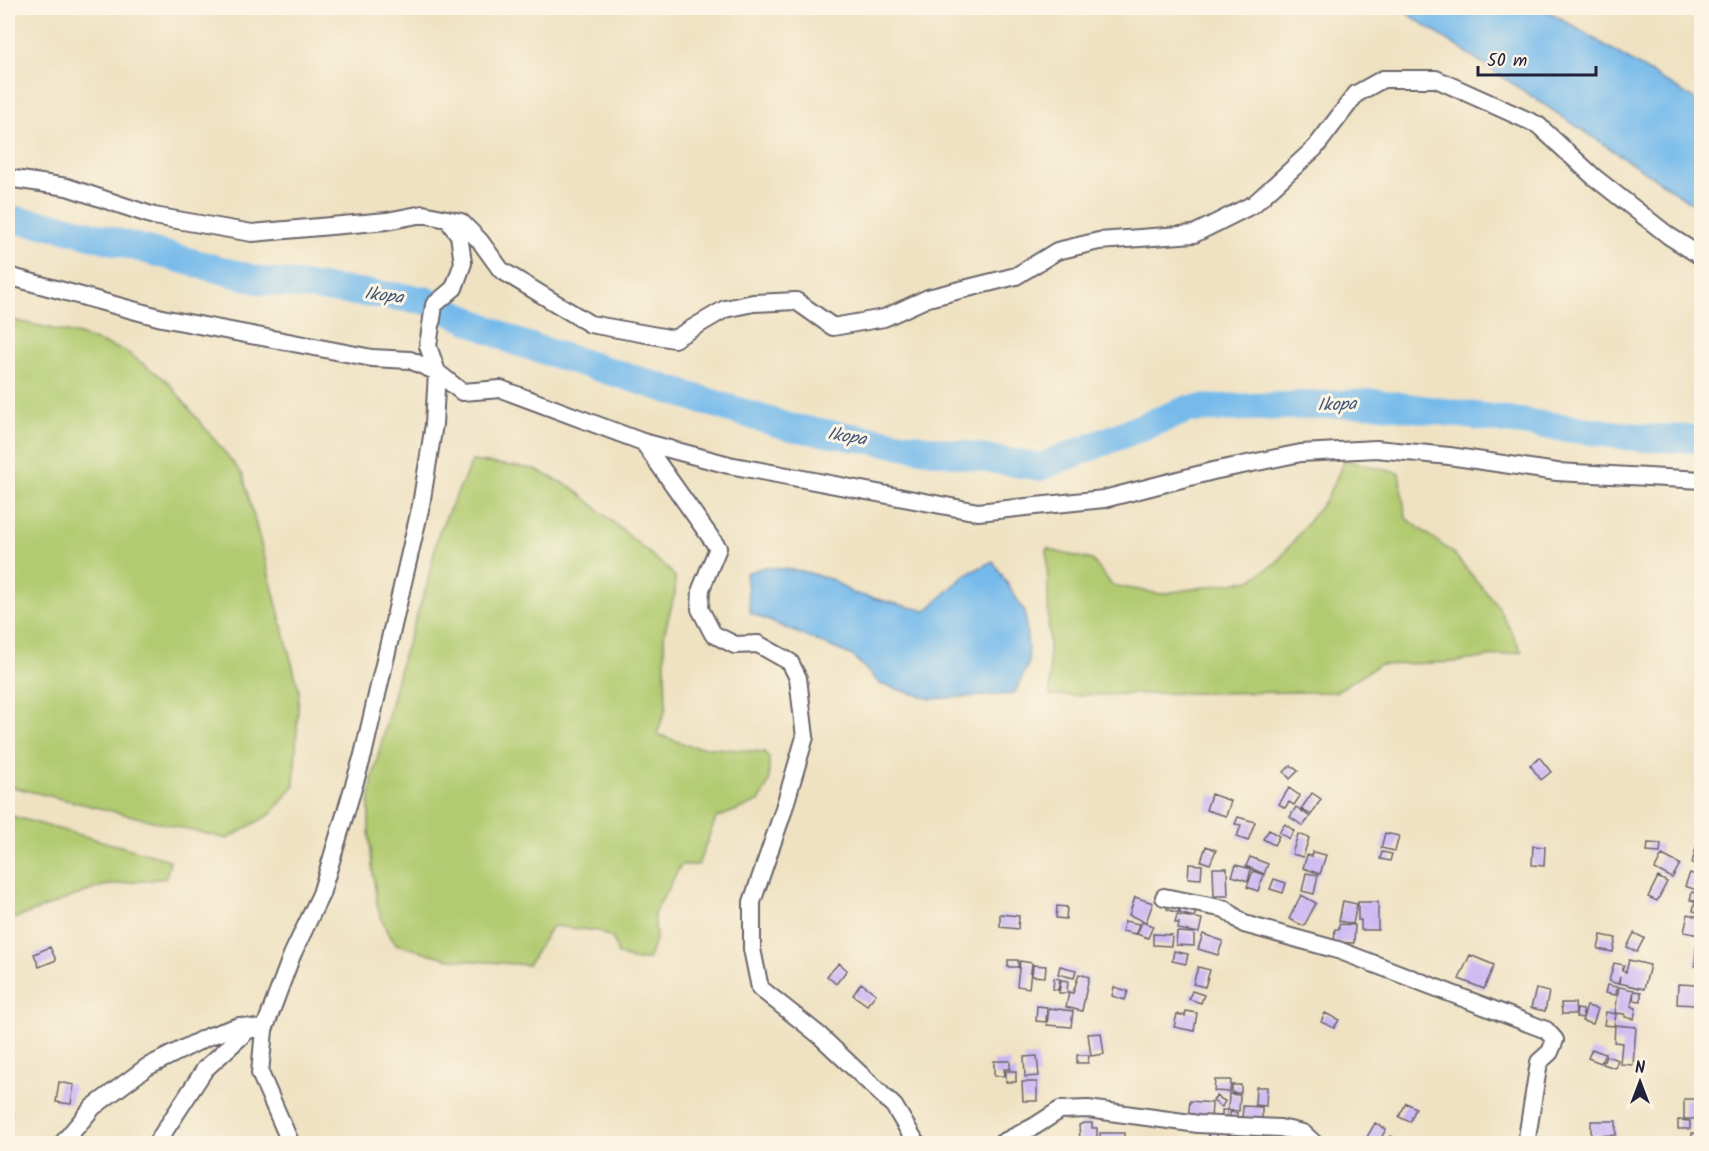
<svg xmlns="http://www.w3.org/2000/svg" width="1709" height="1151" viewBox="0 0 1709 1151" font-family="Kalam,sans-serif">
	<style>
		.green { fill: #b2cb71; stroke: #6a7656; stroke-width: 1.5 }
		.water { fill: #74baeb; stroke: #4b6e93; stroke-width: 1.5 }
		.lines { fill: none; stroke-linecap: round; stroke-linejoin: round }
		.river { stroke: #74baeb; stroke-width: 28 }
		.building { fill: #c9b4f4 }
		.minor-casing { stroke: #6a656a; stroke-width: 20 }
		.minor { stroke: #fff; stroke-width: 16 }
		.labels { text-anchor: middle; stroke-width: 6; stroke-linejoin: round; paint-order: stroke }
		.water-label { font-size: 18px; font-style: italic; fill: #3f5779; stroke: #fcf5e5 }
	</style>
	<rect width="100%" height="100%" fill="#fcf5e5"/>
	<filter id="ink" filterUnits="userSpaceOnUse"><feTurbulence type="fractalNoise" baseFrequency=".0167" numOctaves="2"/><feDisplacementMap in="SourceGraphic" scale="12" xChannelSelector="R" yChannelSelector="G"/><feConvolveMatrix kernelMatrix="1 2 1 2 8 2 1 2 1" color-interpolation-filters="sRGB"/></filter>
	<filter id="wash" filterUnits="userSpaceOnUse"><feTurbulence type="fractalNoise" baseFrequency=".008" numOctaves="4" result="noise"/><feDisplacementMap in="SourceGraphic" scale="24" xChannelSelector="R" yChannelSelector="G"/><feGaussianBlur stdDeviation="1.35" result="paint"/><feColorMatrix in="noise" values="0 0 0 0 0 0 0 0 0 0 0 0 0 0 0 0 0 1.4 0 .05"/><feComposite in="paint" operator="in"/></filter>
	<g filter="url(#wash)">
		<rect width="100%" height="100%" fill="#efe2c2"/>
		<path class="green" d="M8,319l68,15 49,17 42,30 76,94 56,215 -5,96 -23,28 -44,25 -219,-53z
			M1345,460l54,13 7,45 47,35 44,52 25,47 -66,10 -78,3 -43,27 -156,1 -129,3 -3,-148 14,5 31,7 20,25 48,9 91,-14 27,-19 48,-62z
			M472,461l62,8 39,19 96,82 6,7v16l-11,41 2,74 -9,26 33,12 74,6 5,6v24l-10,20 -43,16 -18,47h-17l-27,49 2,24 -8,22h-16l-14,-6 -5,-15 -14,-8 -47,-5 -24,39 -79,-6 -53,-15 -9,-12 -9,-23 -5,-34 -4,-44v-25l3,-25 30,-122 25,-74 11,-51z
			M8,815l162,45 -4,18 -64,8 -94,35z"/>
		<path class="water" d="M1399,8h144l158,95v106z
			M993,561l32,51 4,50 -15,32 -83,5 -51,-15 -27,-28 -103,-43 -4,-40 19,-6 37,4 31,9 19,13 74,18 39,-36z"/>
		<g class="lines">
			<path class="river" d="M8,219l53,8 201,54 163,19 91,42 273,85 251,40 148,-58 187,-6 268,35 59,1"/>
		</g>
		<g id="blocks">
			<path class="building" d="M1540,758l11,14 -10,8 -11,-15z
				M1291,765l7,6 -8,8 -6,-7z
				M1289,788l11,8 -6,9 -5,-3 -4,6 -6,-4z
				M1312,793l9,6 -10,16 -10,-6z
				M1211,794l20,7 -5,15 -20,-6z
				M1296,807l14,10 -7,9 -13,-9z
				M1238,817l17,5 -7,19 -11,-4 4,-12 -6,-1z
				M1285,824l9,7 -5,8 -10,-7z
				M1269,830l10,6 -5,9 -11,-6z
				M1385,833l14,3 -4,15 -14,-3z
				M1298,834l11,4 -6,19 -11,-3z
				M1648,843l13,1 -1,9 -13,-1z
				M1697,844l5,2v20l-10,-3z
				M1206,846l10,4 -6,14 -9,-3z
				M1533,846l12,1 -1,19 -12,-1z
				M1313,852l13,3 -6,19 -17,-6 4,-13 5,1z
				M1382,852l10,2 -2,7 -10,-2z
				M1662,855l18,9 -8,14 -17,-9z
				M1250,857l18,7 -4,10 -18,-8z
				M1189,864l13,1 -1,14 -13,-1z
				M1236,865l15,4 -3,12 -16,-5z
				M1213,868h14l1,28h-14z
				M1253,871l11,4 -6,16 -11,-4z
				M1306,873l12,2 -4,19 -12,-3z
				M1690,873l12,4v15l-17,-6z
				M1658,877l9,5 -10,19 -9,-4z
				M1274,879l12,4 -3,10 -13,-4z
				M1692,892l10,2v19l-9,-2 2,-10 -5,-1z
				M1301,895l15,8 -12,23 -15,-7z
				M1135,897l18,6 -7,19 -17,-7z
				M1170,901l10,4 -2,8 -11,-4z
				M1343,901l14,3 -4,20 -14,-3z
				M1358,902h20v28h-17v-10h-3z
				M1182,904l15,5 -3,8 -15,-4z
				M1057,906l10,1 -1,12 -10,-1z
				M1000,914l19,2 -1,13 -18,-2z
				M1688,914l14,4 -3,17 -15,-3z
				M1177,915l25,4 -3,14 -21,-4 1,-6h-4z
				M1125,921l14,3 -3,10 -14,-3z
				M1142,922l11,4 -5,12 -11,-4z
				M1339,924l16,1 -1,18 -20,-1 1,-13h4z
				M1177,932l17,1v13l-18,-1z
				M1634,933l10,5 -7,14 -10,-5z
				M1153,934l19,1 -1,11 -18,-1z
				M1203,934l20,7 -5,14 -20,-6z
				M1601,935l15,3 -3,14 -15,-3z
				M50,947l6,13 -17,7 -5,-13z
				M1696,948h6v18h-7z
				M1174,951l14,3 -2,10 -14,-3z
				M1470,955l24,10 -10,24 -25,-10z
				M1008,960h10v7h-10z
				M1629,960l21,5 -6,24 -25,-6 1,-6 -2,7 -9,-3 5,-18 10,2 -2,6 4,1z
				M1020,961l12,2 -3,25 -12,-2z
				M839,963l8,7 -11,14 -9,-8z
				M1033,965l13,1 -1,11 -13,-1z
				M1060,966l16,4 -2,8 -16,-4z
				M1198,967l12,3 -5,17 -12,-3z
				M1079,974l10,3 -7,34 -16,-4 3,-15 4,1z
				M1054,978l6,1 -2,11 -5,-1z
				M1061,980l7,1 -1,12h-8z
				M861,983l15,11 -9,11 -14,-10z
				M1678,984l18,1 -1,20 -18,-1z
				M1607,985l10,2 -1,8 -11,-2z
				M1114,987l14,4 -3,9 -13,-4z
				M1619,987l15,3 -3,16 5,2 -2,11 -9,-2v-3l-10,-1z
				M1536,989l13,3 -4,19 -14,-3z
				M1192,991l12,4 -3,8 -12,-4z
				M1634,991l7,1v9l-8,-1z
				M1561,1003h14l1,11h-14z
				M1037,1006l10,1 -1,15 -10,-1z
				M1587,1006l11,3 -5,15 -11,-3z
				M1049,1008l24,3 -2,16 -24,-2z
				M1577,1009l6,1v8l-7,-1z
				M1186,1011l11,2 -3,18 -20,-4 3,-13 8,2z
				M1606,1012l10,2 -2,12 -10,-1z
				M1325,1013l14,7 -5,8 -13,-6z
				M1615,1025l21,2 -3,38 -13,-1 2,-21 -8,-1z
				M1101,1033l3,21 -13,2 -3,-22z
				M1592,1049l13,5 -4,9 -13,-5z
				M1077,1055h12l-1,8h-11z
				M1037,1056l2,20 -14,1 -1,-20z
				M1606,1056l12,4 -3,8 -12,-4z
				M994,1061h16v8h-6l1,7h-11z
				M1006,1071h10v11h-10z
				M1215,1080h16l-1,12 -16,-1z
				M59,1082l15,3 -3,19 -15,-2z
				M1022,1082h15v19h-14z
				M1232,1085h9v8h-9z
				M1256,1087h11l-1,19 -11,-1z
				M1229,1094l11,1 -1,16 -11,-1z
				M1216,1096l9,5 -3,6 -9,-6z
				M1684,1099h16l-1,20h-15z
				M1190,1101l22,2 -1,17 -23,-2z
				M1406,1103l10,5 -6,14 -11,-5z
				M1243,1106l19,1v14l-20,-2z
				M1222,1110h5v8h-5z
				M8,1112l6,2 -6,22z
				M1230,1112l7,1v7l-7,-1z
				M1678,1120l12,1v8h-12z
				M1591,1121h25v14l-25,1z
				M1084,1123h8v5h5v12h-17l-1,-15z
				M1375,1123l11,6 -8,15 -12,-5z
				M1209,1132h8v12l-9,-1z
				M1100,1133h24v8l-1,3h-23z
				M1258,1133h10v11h-10z
				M1692,1133l8,1v10l-8,-1z
				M1234,1135l19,2 -1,7h-18z
				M1020,1136h13v8h-13z
				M1390,1136l15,8h-18z"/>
		</g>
	</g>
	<g filter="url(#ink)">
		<use href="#blocks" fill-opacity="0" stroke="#6a656a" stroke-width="1.5"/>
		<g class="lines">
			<g class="minor-casing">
				<path id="minor" d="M8,178l59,9 87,29 98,17 135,-12 36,-7 38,8 19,19 21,29 89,54 84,15 51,-30 28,-6 43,-2 37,26 51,-9 44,-20 88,-22 41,-25 42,-10 95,-7 60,-30 61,-56 41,-54 27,-15h53l102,46 56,52 75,59 33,21
					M8,276l154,42 210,40 38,2 27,12 25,20 39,-3 142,53 86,23 249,47 126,-13 109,-28 88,-18 75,-4 73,7 108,16 145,8
					M643,442l75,106 -17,41 -1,20 13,25 22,11 23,-1 32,18 8,16 7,59 -23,78 -30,87v47l8,39 59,47 75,71 23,38
					M1164,897l61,12 19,15 94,26 208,80 9,10 -5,12 -11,10 -13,82
					M62,1144l31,-37 54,-40 60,-30 32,-11 25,4
					M156,1144l49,-75 45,-41
					M291,1144l-31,-71 4,-43 28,-75 29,-61 42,-139 58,-250 13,-81 3,-52 -9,-26 6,-41 20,-17 9,-25 -4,-28 -12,-16
					M1000,1144l35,-18 25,-16 28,-1 110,15 82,4 23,5 12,11"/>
			</g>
			<use href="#minor" class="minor"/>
		</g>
	</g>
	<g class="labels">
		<g class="water-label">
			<text transform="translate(384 295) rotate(7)" y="6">Ikopa</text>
			<text transform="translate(1337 404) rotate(-2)" y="6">Ikopa</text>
			<text transform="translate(847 436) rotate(9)" y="6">Ikopa</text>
		</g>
	</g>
	<rect width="1709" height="1151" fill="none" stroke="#fcf5e5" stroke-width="30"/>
	<g transform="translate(1640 1082)" stroke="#fcf5e5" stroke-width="4.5" paint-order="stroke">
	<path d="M0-4.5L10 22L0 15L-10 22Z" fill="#22223b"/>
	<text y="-9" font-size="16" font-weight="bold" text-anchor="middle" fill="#22223b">N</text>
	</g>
	<path d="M1478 66v9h118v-9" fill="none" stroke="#22223b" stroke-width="3"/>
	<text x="1487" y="66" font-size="18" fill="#22223b" stroke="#fcf5e5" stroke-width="4.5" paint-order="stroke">50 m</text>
</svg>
